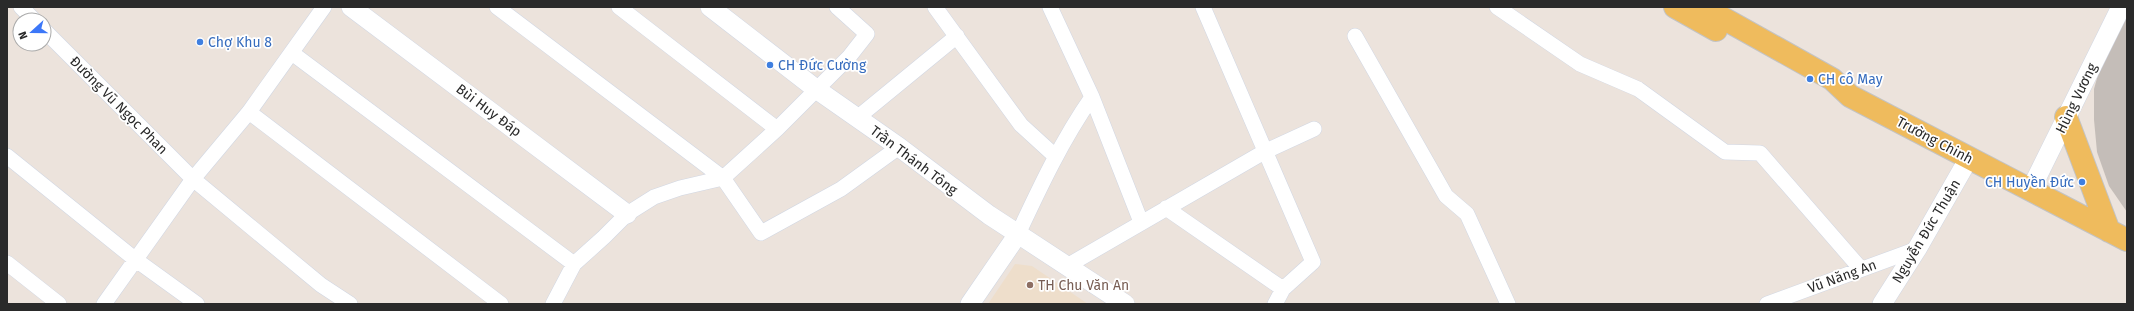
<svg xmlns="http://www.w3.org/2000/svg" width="2134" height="311" viewBox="0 0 2134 311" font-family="'Fira Sans',sans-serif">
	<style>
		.education { fill: #eedecb }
		.building { fill: #c4bdb8 }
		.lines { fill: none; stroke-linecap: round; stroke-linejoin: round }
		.minor-casing { stroke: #d1d7e3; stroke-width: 16 }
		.tertiary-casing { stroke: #d1d7e3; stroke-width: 20 }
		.primary-casing { stroke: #c3c3c3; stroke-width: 24 }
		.minor { stroke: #fff; stroke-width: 15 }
		.tertiary { stroke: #fff; stroke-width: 19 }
		.primary { stroke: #efbb5d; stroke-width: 22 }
		.shop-dot { fill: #3f7fe0; stroke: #fff; stroke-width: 1.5 }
		.education-dot { fill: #8d6e63; stroke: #fff; stroke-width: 1.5 }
		.labels { text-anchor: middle; stroke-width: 3.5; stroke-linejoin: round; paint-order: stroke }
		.shop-label { font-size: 14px; fill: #366cbe; stroke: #fff; text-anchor: start }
		.street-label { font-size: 14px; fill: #2a2a2a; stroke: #fff }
		.education-label { font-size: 14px; fill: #785e54; stroke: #fff; text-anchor: start }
	</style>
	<rect width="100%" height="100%" fill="#ece3dc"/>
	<path class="education" d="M1015,264l17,2 56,38h-100z"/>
	<path class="building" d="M2127,7v205l-18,-26 -12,-34 -3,-32v-31l10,-36z"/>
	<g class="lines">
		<g class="minor-casing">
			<path id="minor" d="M21,7l13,13
				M497,7l226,171 38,55 80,-44 58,-42
				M619,7l158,122
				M935,7l86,118 34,31
				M1050,7l42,90 49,125
				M1203,7l110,255 -30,27
				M1497,7l83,57 58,25 87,63 35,1 101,116
				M44,30l149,149 128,106 29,19
				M1355,36l91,160 21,18 41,90
				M292,53l282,211
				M249,112l252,192
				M857,118l100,-82
				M7,156l129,104 61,44
				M1166,208l117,81 -8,15
				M1018,234c22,-47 44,-94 74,-137
				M7,263l52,41
				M1067,266l197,-114 50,-23
				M104,304l89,-125 56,-67 75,-105
				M553,304l21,-40 30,-27 23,-23 27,-17 26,-9 43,-10 54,-49 72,-72 18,-23 -30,-27
				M1767,304l150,-55"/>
		</g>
		<g class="tertiary-casing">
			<path id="tertiary" d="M351,7l276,207
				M710,7l106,82 83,58 90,68 136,89
				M2031,189l90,-182
				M970,304l48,-70
				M1882,304l35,-55 52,-91"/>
		</g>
		<g class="primary-casing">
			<path id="primary" d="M1675,7l41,23
				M1703,7l129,72 18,17 277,144
				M2066,117l43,114"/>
		</g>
		<use href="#minor" class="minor"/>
		<use href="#tertiary" class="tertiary"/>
		<use href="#primary" class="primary"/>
	</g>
	<g class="shop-dot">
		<circle cx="200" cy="42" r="4"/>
		<circle cx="770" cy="65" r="4"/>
		<circle cx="1810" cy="79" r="4"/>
		<circle cx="2082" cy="182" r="4"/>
	</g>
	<circle class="education-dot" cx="1030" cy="285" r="4"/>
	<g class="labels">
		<g class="shop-label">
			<text x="208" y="47">Chợ Khu 8</text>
			<text x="778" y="70">CH Đức Cường</text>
			<text x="1818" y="84">CH cô May</text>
			<text x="2074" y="187" text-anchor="end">CH Huyền Đức</text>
		</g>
		<g class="street-label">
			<text transform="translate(2076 98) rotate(-64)" y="5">Hùng Vương</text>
			<text transform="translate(119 105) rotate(45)" y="5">Đường Vũ Ngọc Phan</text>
			<text transform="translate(489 110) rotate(37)" y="5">Bùi Huy Đáp</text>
			<text transform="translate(1935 140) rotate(28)" y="5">Trường Chinh</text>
			<text transform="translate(914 160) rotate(37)" y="5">Trần Thánh Tông</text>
			<text transform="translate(1926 231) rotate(-59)" y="5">Nguyễn Đức Thuận</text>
			<text transform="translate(1842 276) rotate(-20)" y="5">Vũ Năng An</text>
		</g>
		<g class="education-label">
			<text x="1038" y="290">TH Chu Văn An</text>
		</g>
	</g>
	<rect width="2134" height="311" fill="none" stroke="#2a2a2a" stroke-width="16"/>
	<g transform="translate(32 32) rotate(249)"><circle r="19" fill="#ffffff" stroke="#aaaaaa"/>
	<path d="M0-3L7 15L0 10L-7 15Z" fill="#3c77f8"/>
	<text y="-6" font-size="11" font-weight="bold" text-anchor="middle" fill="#2a2a2a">N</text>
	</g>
</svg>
